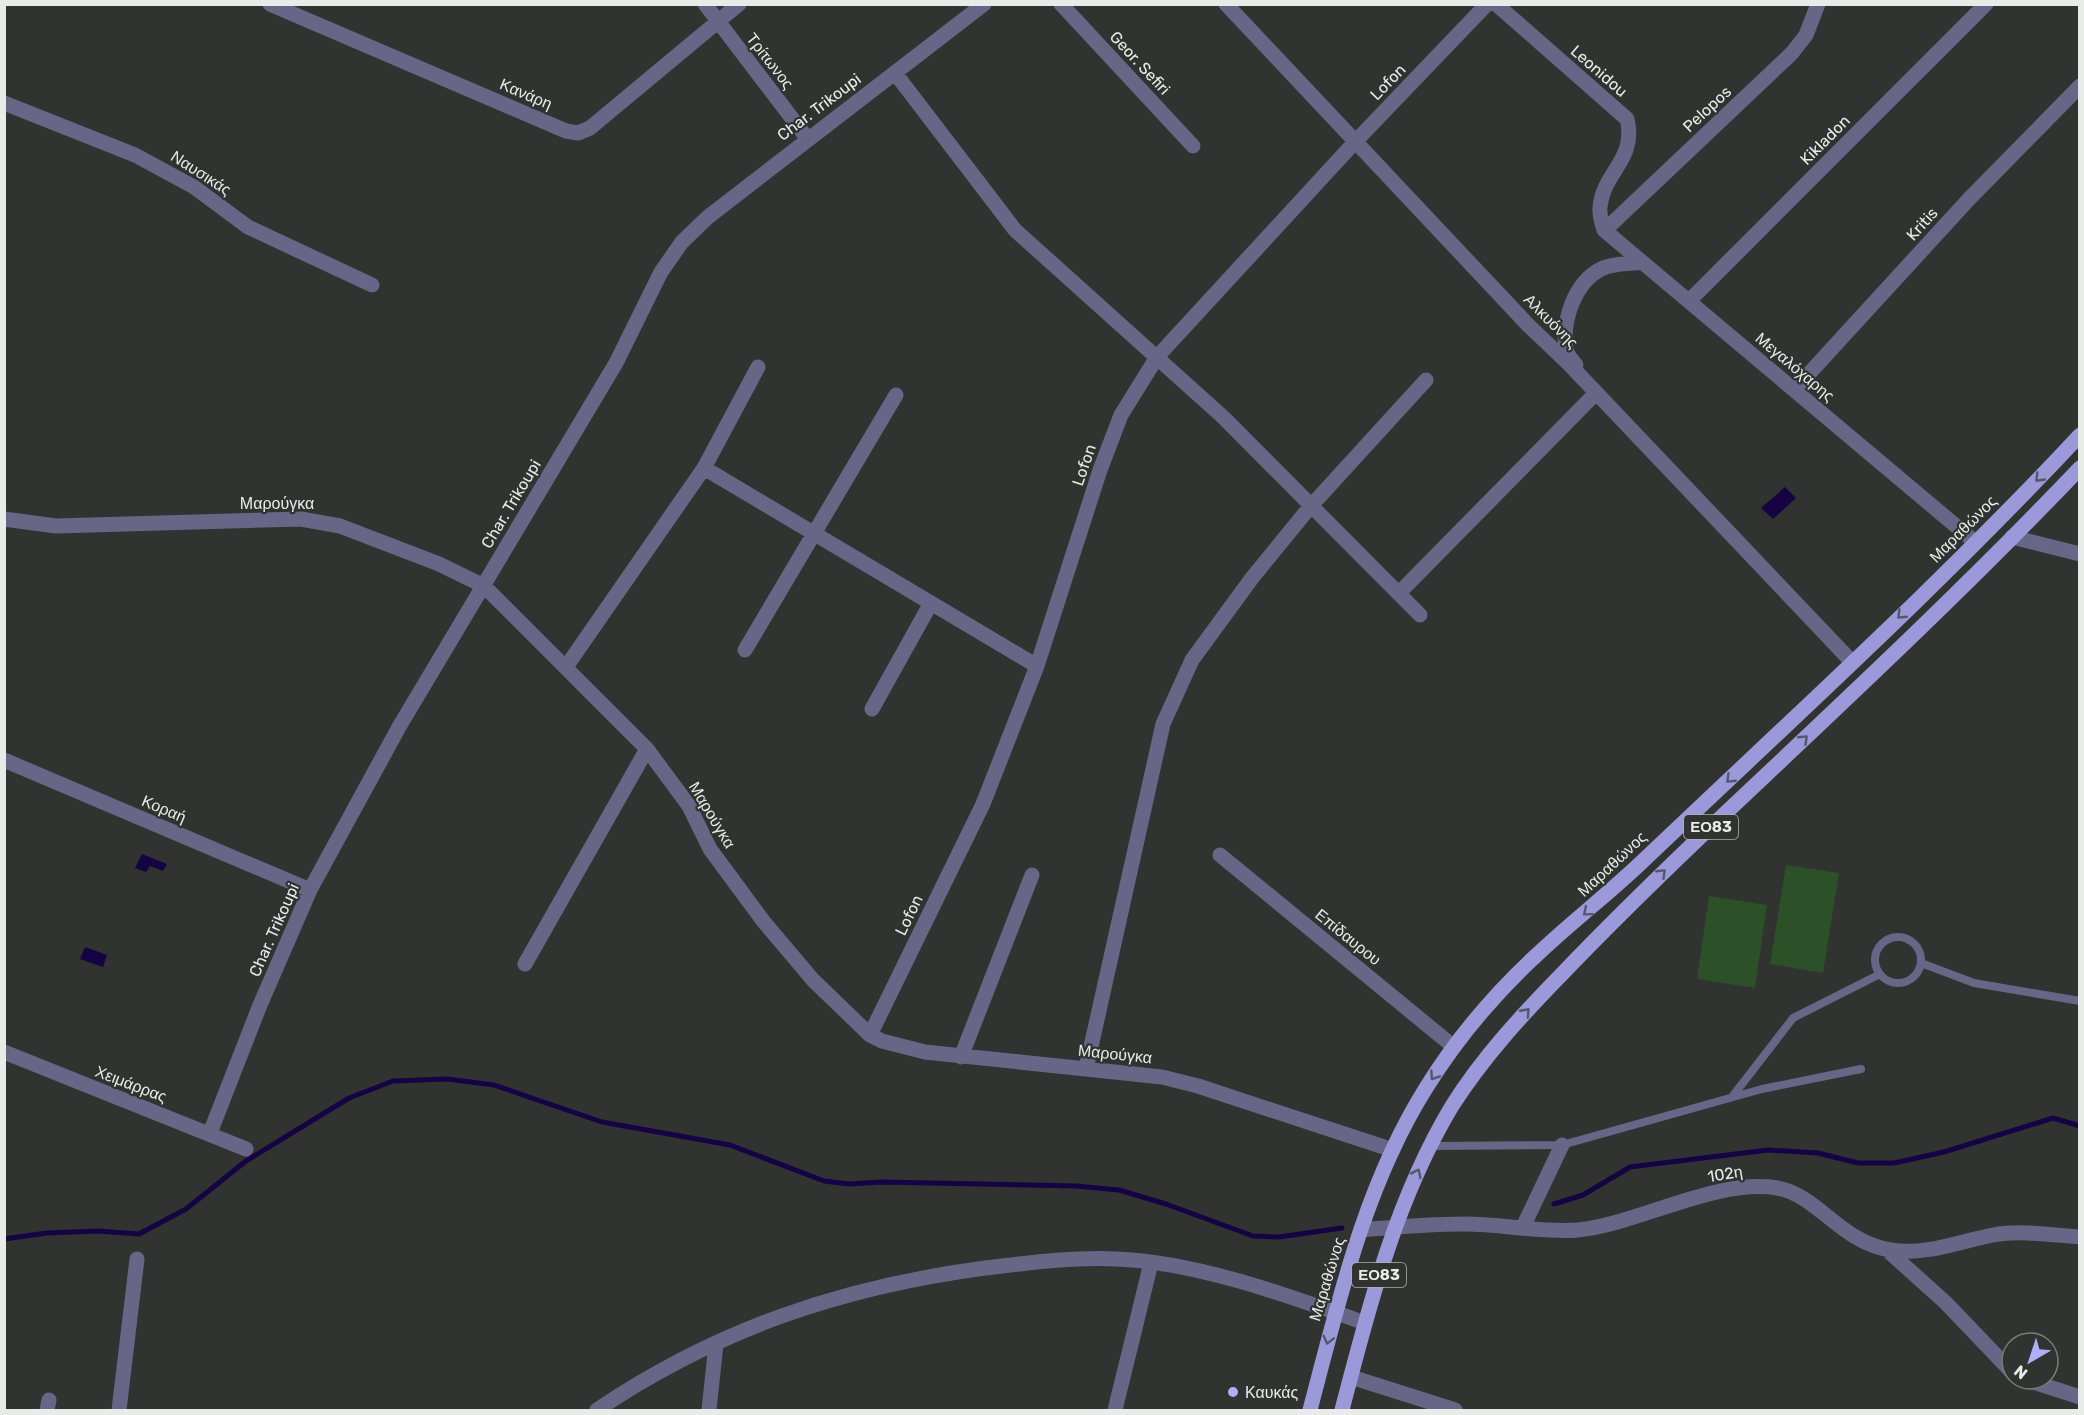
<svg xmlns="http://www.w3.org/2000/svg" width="2084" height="1415" viewBox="0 0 2084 1415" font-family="Rubik,sans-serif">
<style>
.green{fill:#2c5129}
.water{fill:#160344}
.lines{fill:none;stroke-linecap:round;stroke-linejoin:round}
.stream{stroke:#160344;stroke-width:5}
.service{stroke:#676686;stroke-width:8}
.minor{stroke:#676686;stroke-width:15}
.tertiary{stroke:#676686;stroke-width:15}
.primary{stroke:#9b99da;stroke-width:15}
.oneway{stroke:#55576b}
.poi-dot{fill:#b0aefa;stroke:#30332f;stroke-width:2}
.labels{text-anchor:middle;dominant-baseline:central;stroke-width:4.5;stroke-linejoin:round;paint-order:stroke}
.shield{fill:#30332f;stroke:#b1b4b0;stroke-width:1.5}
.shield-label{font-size:15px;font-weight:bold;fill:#e8ebe8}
.street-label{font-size:16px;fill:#e8ebe8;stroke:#30332f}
.poi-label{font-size:16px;fill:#e8ebe8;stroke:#30332f;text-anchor:start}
</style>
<rect width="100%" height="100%" fill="#30332f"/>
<path class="green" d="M1786 865 1839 873 1823 973 1770 964Z
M1709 896 1767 905 1755 988 1697 979Z"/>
<path class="water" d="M1785 487 1796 498 1773 519 1761 508Z
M142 854 167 864 163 871 150 866 146 872 135 868Z
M85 947 107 955 103 967 80 959Z"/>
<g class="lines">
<path class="stream" d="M1554 1204 1583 1195 1630 1167 1768 1150 1818 1153 1858 1163H1894L1944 1152 2053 1118 2080 1126
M4 1239 47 1233 98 1231 139 1234 186 1209 246 1161 349 1098 393 1081 447 1079 494 1085 602 1122 730 1145 824 1181 849 1184 882 1182 1076 1186 1119 1190 1166 1204 1253 1236 1279 1237 1342 1228"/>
<path class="service" d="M1875 960a23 23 0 1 1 46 0a23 23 0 1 1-46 0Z
M1921 963 1974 983 2080 1001
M1732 1097 1793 1018 1880 974
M1431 1146 1562 1145 1762 1089 1861 1069"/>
<path class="minor" d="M270 4 566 131 578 133 590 128 739 4
M705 4 807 138
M1061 4 1193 146
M1226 4 1529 326 1569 364 1852 662
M1496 4 1627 119C1637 160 1603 172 1600 207 1599 215 1602 223 1604 230L1975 542
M895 73 1015 230 1223 417 1420 615
M4 103 135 155 194 187 248 227 372 285
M1605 230 1792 53 1806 35 1818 4
M1689 301 1986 4
M1576 365C1572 360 1567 355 1566 349 1562 321 1574 283 1601 269 1613 263 1630 264 1642 262
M1794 390 1969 199 2080 86
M704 468 1037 666
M4 519 56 526 301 519 340 526 439 564 484 586 647 749 689 806 710 849 764 922 813 980 870 1035 882 1041 925 1052 1162 1077 1198 1086 1393 1150
M2012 537 2080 554
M1399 593 1596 393 1591 387
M745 650 896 395
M566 667 704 468 758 367
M872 709 931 603
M4 760 310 890
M1220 855 1454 1047
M525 964 647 749
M870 1035 983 804 1037 666 1100 470 1121 415 1157 357 1354 143 1487 4
M4 1052 246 1149
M961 1057 1032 875
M1086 1069 1163 724 1192 660 1252 578 1310 507 1426 380
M210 1133 260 1005 310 890 399 727 616 363 661 272 682 242 708 217 984 4
M1523 1227 1562 1145
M1361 1230C1395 1227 1430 1224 1465 1224 1502 1224 1541 1233 1578 1230 1638 1224 1717 1178 1777 1188 1818 1195 1841 1243 1891 1250 1924 1256 1961 1241 1993 1235 2021 1230 2052 1235 2080 1237
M1886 1249 1946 1303 2012 1372
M1351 1377 1455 1410
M2024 1379 2080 1397
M47 1410 49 1400
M119 1410 137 1259
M709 1410 716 1344
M1115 1410 1151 1263"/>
<path class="tertiary" d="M597 1410C717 1329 842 1287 985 1268 1028 1263 1072 1257 1116 1259 1197 1262 1289 1296 1365 1323"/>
<path class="primary" d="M1310 1410C1339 1300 1365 1185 1426 1088 1457 1038 1497 991 1541 951 1575 919 1612 891 1646 858 1792 719 1942 583 2080 435
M1342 1410C1369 1306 1396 1199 1452 1106 1483 1057 1522 1015 1562 974 1606 928 1651 884 1697 840 1826 718 1957 597 2080 468"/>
</g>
<defs><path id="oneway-chevron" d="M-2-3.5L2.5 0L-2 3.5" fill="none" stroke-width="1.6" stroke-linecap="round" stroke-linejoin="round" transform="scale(1.5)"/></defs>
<g class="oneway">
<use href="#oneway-chevron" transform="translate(2039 478) rotate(134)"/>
<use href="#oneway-chevron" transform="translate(1901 615) rotate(136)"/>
<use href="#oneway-chevron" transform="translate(1804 739) rotate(-44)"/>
<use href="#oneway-chevron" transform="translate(1730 779) rotate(136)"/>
<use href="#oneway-chevron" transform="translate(1662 873) rotate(-44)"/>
<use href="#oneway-chevron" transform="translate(1587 912) rotate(140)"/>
<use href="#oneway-chevron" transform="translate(1526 1012) rotate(-48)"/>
<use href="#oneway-chevron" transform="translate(1434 1076) rotate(124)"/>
<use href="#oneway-chevron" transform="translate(1417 1173) rotate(-64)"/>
<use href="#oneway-chevron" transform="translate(1328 1340) rotate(104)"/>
</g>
<circle class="poi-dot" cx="1233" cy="1392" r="6"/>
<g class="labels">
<g class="shield">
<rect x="1684" y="815" width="54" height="24" rx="4.5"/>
<rect x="1352" y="1263" width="54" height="24" rx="4.5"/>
</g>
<g class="shield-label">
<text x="1711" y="827">ΕΟ83</text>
<text x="1379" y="1275">ΕΟ83</text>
</g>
<g class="street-label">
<text transform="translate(770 61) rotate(52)">Τρίτωνος</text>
<text transform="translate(1140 63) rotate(47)">Geor. Sefiri</text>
<text transform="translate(1599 71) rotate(41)">Leonidou</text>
<text transform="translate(1388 82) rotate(-46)">Lofon</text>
<text transform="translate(526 94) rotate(23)">Κανάρη</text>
<text transform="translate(819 107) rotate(-37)">Char. Trikoupi</text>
<text transform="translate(1707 109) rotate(-43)">Pelopos</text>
<text transform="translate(1825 140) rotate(-45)">Kikladon</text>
<text transform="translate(201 173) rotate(33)">Ναυσικάς</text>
<text transform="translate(1922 224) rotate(-48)">Kritis</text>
<text transform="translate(1551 321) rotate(45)">Αλκυόνης</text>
<text transform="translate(1795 367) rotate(40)">Μεγαλόχαρης</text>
<text transform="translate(1084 465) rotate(-71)">Lofon</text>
<text x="277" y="503">Μαρούγκα</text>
<text transform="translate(511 504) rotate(-59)">Char. Trikoupi</text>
<text transform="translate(1963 529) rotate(-45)">Μαραθώνος</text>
<text transform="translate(164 809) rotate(23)">Κοραή</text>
<text transform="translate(712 815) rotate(59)">Μαρούγκα</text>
<text transform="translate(1612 864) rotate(-43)">Μαραθώνος</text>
<text transform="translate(909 915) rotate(-64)">Lofon</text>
<text transform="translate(274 930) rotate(-66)">Char. Trikoupi</text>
<text transform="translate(1348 937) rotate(39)">Επίδαυρου</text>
<text transform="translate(1115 1054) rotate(6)">Μαρούγκα</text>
<text transform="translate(131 1084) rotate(21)">Χειμάρρας</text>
<text transform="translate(1725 1174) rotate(-9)">102η</text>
<text transform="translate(1327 1279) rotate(-73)">Μαραθώνος</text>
</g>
<g class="poi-label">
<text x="1245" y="1392">Καυκάς</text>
</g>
</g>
<rect width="2084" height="1415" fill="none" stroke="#e8ebe8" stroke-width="12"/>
<g transform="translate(2030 1361) rotate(219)"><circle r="28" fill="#30332f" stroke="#7a7d79" stroke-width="1.5"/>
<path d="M0-4.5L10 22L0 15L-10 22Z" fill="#b0aefa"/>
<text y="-9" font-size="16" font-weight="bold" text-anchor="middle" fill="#e8ebe8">N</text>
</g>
</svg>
